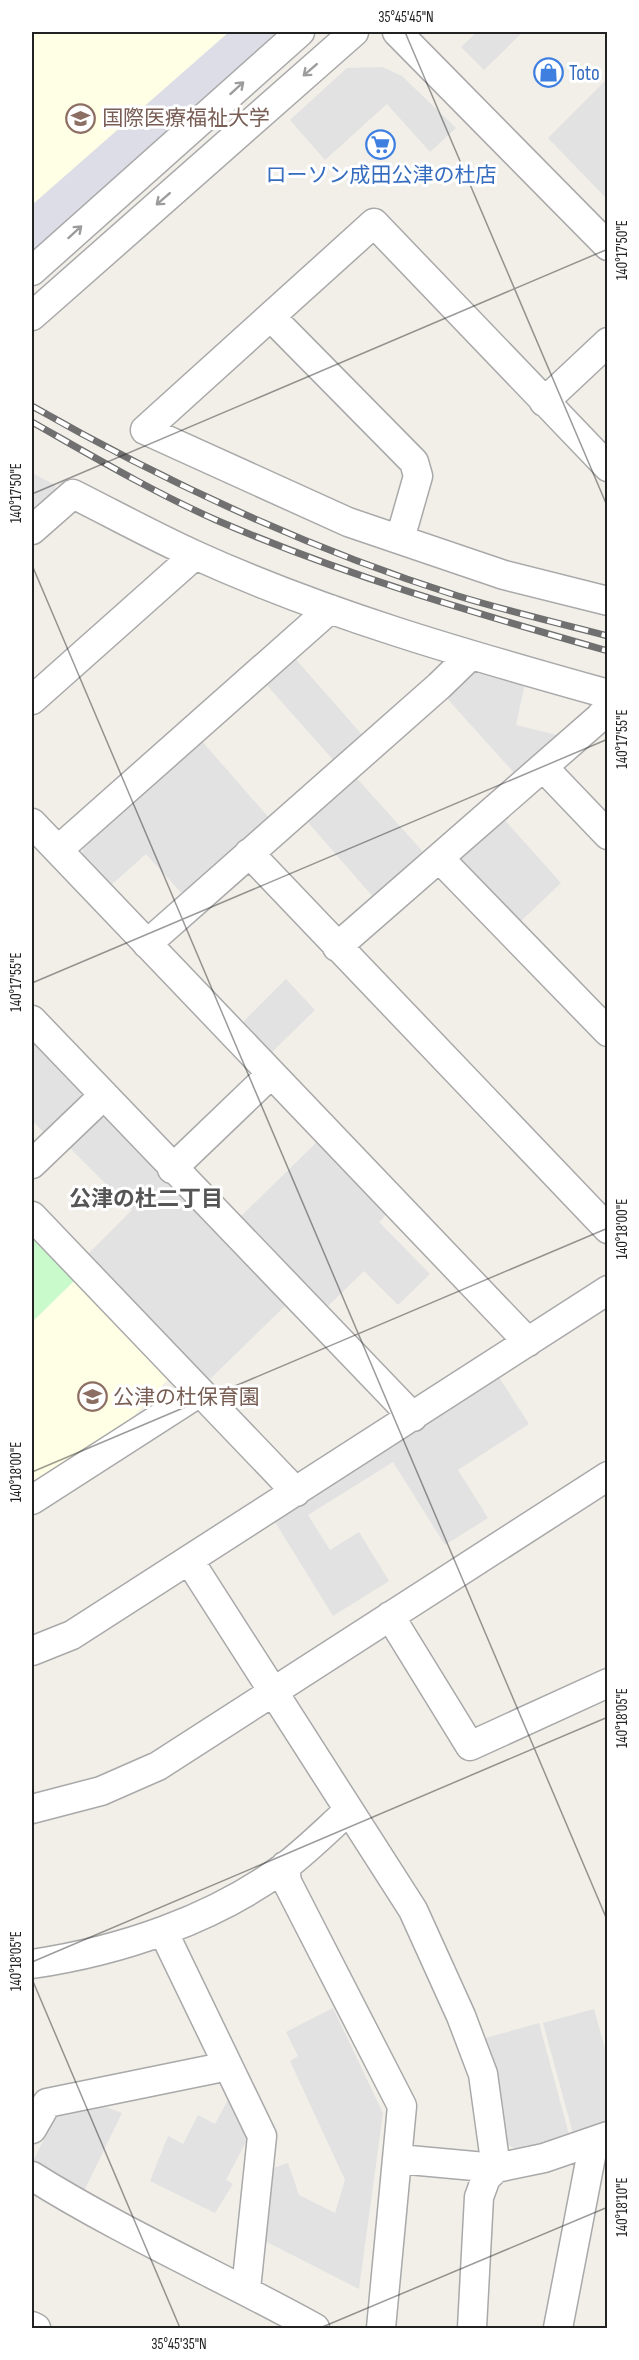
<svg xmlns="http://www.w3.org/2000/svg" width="639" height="2360" viewBox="0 0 639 2360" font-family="'Sofia Sans Condensed','Noto Sans JP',sans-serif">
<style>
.education{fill:#ffffe5}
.park{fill:#c8facc}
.parking{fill:#e2e2e2}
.plaza{fill:#dddde8}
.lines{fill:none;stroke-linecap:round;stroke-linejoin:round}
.minor-casing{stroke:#a9a9a9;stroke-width:31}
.minor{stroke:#fff;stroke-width:28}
.rail-casing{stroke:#707070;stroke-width:7}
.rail{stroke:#fff;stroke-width:4.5;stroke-dasharray:14;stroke-linecap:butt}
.oneway{stroke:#9c9c9c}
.ticks{fill:none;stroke:#222;stroke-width:1.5;stroke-opacity:0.45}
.labels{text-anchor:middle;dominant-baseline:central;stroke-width:6;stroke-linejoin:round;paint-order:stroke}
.shop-label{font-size:21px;fill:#366cbe;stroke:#fff;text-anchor:start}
.education-label{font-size:21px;fill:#785e54;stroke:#fff;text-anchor:start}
.neighbourhood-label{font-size:22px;font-weight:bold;fill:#555;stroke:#fff}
.neatline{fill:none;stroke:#222;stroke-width:2}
.ticks-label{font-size:15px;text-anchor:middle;fill:#222}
</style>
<rect width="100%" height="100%" fill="#f2efe9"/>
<path class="education" d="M32 32H229L32 205Z
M76 1279 170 1377 134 1416 32 1486V1322Z"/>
<path class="park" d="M32 1233 76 1279 32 1322Z"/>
<path class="parking" d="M477 32H523L484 70 461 47Z
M382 67 402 76 456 128 430 152 387 104 325 160 290 120 347 68Z
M607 79V199L548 138Z
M32 473 55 485 56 489 32 511Z
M292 655 364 737 335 762 263 681Z
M471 668 525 683 516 725 561 736 516 775 443 694Z
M200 739 271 820 185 897 146 854 110 886 83 857 82 845Z
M353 774 425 854 375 899 304 818Z
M502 817 561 883 519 923 461 863 462 851Z
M286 979 315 1010 269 1055 240 1025Z
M32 1035 84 1092 82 1097 44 1133 32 1120Z
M95 1116 106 1117 289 1302 207 1382 84 1258 132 1210 66 1144Z
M320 1139 390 1211 379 1222 430 1274 398 1305 364 1271 324 1310 237 1220Z
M497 1374 529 1424 458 1470 488 1518 445 1545 393 1462 308 1515 330 1550 359 1532 389 1581 333 1616 272 1517Z
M333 2008 383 2113 359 2289 261 2239 271 2169 288 2163 299 2195 335 2213 345 2180 290 2061 298 2056 286 2032Z
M594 2009 607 2056V2125L574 2137 543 2023Z
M539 2023 570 2138 522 2153 507 2144 482 2039Z
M230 2096 249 2136 226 2180 233 2184 215 2213 150 2181 168 2136 183 2144 198 2115 215 2124Z
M96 2103 122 2113 84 2191 32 2163 58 2111Z"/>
<path class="plaza" d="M229 32H285L32 254V205Z"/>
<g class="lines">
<defs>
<path id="minor" d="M397 32 608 246
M32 271 300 32
M32 316 354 32
M271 317 414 462 418 476 400 539
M544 402 608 342
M608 467 374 223 145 430 348 522 504 575 608 601
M32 530 73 494C113 514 153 536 195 555 327 615 468 655 608 694
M32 700 195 555
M543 767 608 835
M32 823 528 1342
M58 850 330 609
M249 853 608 1229
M439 858 608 1032
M147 944 439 686 470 656
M337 947 599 718 608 707
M32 1020 413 1417
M32 1164 104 1095
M172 1169 271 1074
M32 1216 296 1492
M32 1500 200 1392
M189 1560 413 1910 461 2016 483 2074 496 2168 486 2178 479 2197 472 2328
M390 1616 470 1746 608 1683
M32 1651 72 1635 608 1290
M32 1809 101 1791 158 1766 608 1476
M285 1866 287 1882 402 2106 381 2328
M163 1931 262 2136 246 2289
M32 1964C120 1951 213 1920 286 1866 308 1849 328 1829 348 1811
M32 2129 47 2103 228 2066
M398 2159 496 2168 544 2158 608 2136
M32 2176C123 2233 221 2276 315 2328
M32 2326 36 2328
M558 2328 594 2141"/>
</defs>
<use href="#minor" class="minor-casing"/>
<use href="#minor" class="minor"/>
<defs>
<path id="rail" d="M32 406C167 483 310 549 458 596 507 611 558 623 608 636
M32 422C92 456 153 492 216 520 343 575 475 613 608 651"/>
</defs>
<use href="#rail" class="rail-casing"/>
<use href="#rail" class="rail"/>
</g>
<defs><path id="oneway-shaft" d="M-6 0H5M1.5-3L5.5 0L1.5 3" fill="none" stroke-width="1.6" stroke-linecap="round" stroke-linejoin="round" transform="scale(1.5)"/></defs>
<g class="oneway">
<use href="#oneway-shaft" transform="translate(310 70) rotate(139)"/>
<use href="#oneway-shaft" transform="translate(237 88) rotate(-42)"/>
<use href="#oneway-shaft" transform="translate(163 199) rotate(139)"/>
<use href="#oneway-shaft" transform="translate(75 232) rotate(-42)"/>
</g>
<path class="ticks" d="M405 32 608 508M32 494 608 249M32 565 608 1922M32 983 608 739M32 1472 608 1228M32 1962 608 1717M32 1979 180 2328M320 2328 608 2207"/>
<defs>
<symbol id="shop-ring" viewBox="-11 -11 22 22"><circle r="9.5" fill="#fff" stroke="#3f7fe0" stroke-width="1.5"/><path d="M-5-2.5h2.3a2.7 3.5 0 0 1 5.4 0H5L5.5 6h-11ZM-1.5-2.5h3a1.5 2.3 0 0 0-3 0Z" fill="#3f7fe0"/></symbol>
<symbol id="university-ring" viewBox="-11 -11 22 22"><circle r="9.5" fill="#fff" stroke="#8d6e63" stroke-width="1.5"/><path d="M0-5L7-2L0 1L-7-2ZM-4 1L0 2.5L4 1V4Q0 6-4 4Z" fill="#8d6e63"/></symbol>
<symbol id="supermarket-ring" viewBox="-11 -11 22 22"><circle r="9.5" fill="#fff" stroke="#3f7fe0" stroke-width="1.5"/><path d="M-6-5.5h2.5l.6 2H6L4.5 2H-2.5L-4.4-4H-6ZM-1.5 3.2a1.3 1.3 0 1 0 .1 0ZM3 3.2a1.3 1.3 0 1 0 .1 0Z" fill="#3f7fe0"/></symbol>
<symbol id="school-ring" viewBox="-11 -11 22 22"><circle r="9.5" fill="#fff" stroke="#8d6e63" stroke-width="1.5"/><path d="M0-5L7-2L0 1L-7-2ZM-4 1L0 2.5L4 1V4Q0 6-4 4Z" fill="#8d6e63"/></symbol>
</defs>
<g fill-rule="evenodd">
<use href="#shop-ring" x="532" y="56" width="33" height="33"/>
<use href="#university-ring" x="64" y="102" width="33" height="33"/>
<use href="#supermarket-ring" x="364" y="128" width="33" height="33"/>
<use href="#school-ring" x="76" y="1380" width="33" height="33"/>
</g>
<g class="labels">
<g class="shop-label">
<text x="569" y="73">Toto</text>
<text x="381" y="175" text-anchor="middle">ローソン成田公津の杜店</text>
</g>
<g class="education-label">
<text x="102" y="118">国際医療福祉大学</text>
<text x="113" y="1397">公津の杜保育園</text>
</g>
<g class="neighbourhood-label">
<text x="146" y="1199">公津の杜二丁目</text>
</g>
</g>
<rect width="639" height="2360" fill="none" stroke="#ffffff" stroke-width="66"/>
<rect x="33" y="33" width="573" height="2294" class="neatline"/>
<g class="ticks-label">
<text x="406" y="22">35°45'45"N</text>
<text transform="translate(622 250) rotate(-90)" y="5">140°17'50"E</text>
<text transform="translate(16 493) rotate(-90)" y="5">140°17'50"E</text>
<text transform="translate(622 739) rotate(-90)" y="5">140°17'55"E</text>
<text transform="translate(16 982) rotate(-90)" y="5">140°17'55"E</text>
<text transform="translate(622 1229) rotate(-90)" y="5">140°18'00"E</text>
<text transform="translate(16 1472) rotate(-90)" y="5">140°18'00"E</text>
<text transform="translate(622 1718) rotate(-90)" y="5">140°18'05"E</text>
<text transform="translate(16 1961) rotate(-90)" y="5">140°18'05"E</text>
<text transform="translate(622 2207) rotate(-90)" y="5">140°18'10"E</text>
<text x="179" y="2349">35°45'35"N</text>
</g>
</svg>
